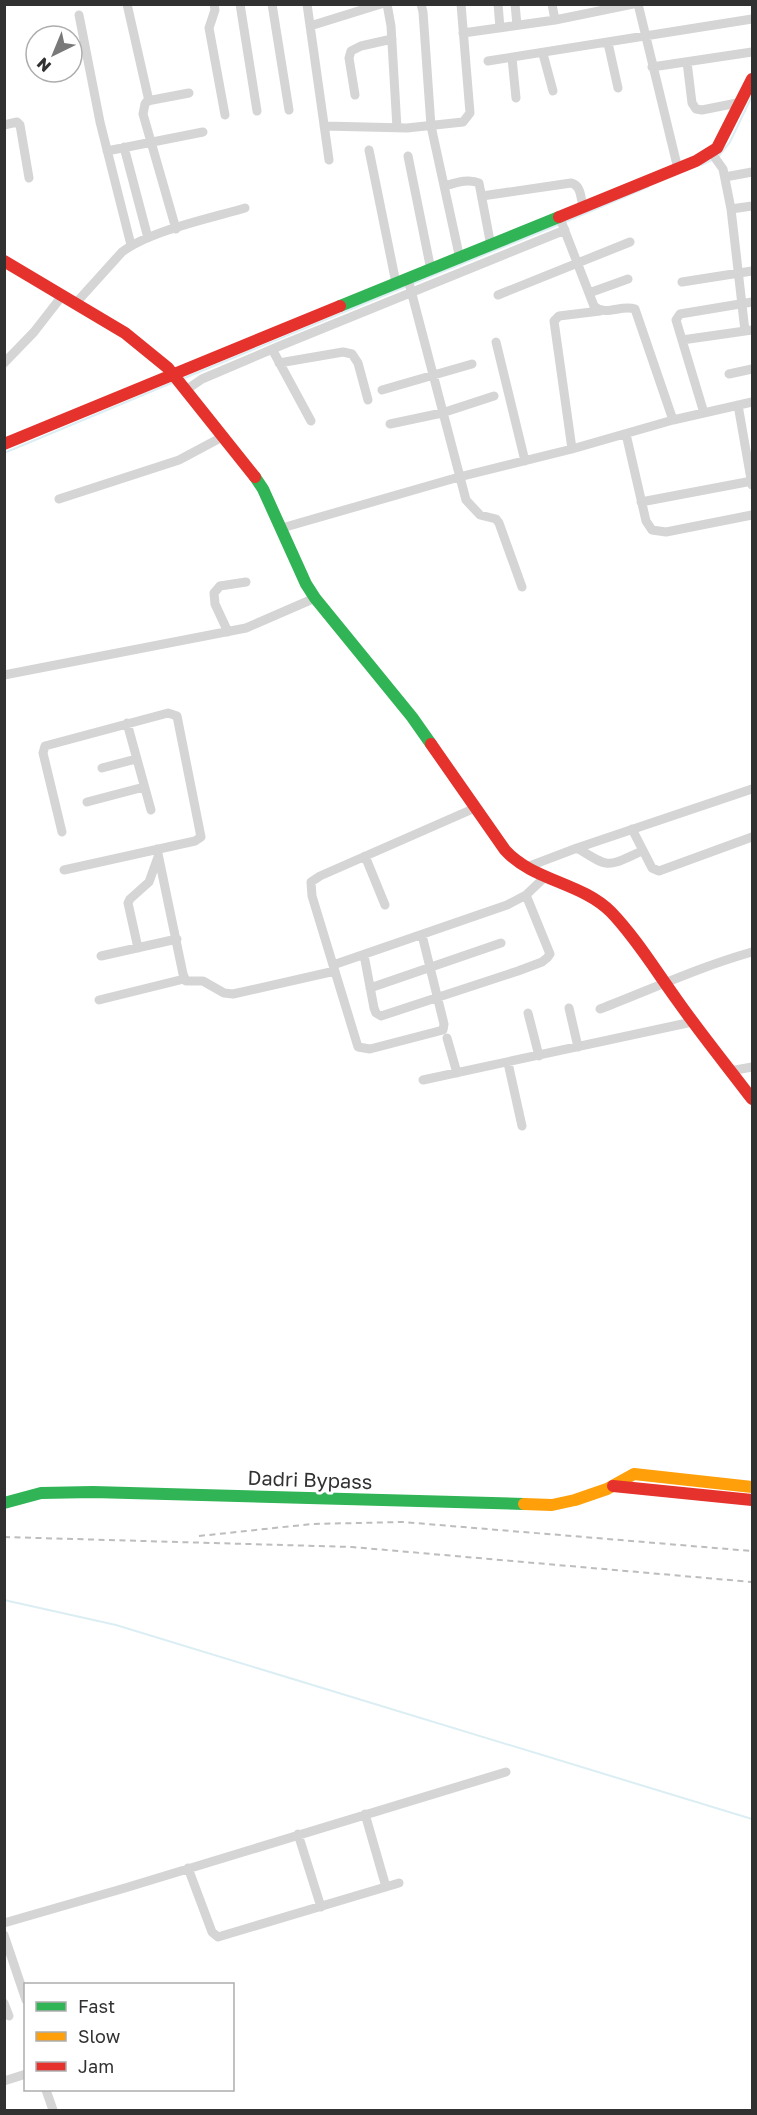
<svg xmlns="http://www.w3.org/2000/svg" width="757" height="2115" viewBox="0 0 757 2115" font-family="'Golos Text',sans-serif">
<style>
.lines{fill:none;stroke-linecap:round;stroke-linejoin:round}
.stream{stroke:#dbeef3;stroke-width:2}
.street{stroke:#d5d5d5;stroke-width:9}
.fast{stroke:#30b455;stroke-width:12}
.slow{stroke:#ff9f0a;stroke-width:12}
.jam{stroke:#e5322d;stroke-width:12}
.rail{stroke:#bdbdbd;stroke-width:2;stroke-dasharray:6 4.5;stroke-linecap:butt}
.labels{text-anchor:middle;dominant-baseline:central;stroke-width:6;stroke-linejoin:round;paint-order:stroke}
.street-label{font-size:20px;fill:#313131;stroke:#fff}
</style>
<rect width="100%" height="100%" fill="#fff"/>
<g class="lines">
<path class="stream" d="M717 158 730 142 752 96
M701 165 712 160
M565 222 648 187
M412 284 560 224
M182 379 407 286
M4 453 174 382
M4 1600 116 1625 752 1819"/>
<path class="street" d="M127 4 149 101
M214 4 215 10 209 28 225 115
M240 4 257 111
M272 4 289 110
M307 4 329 160
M387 4 391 26 397 128
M421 4 423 12 431 126 460 259
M498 4 500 28
M515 4 517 25
M552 4 555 20
M638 4 678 169
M79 15 100 122 131 245
M310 26 381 4
M463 33 555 20 633 4
M608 43 618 88
M543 54 553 91
M512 58 516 98
M488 61 752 19
M687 62 692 103 696 109 702 110 742 102
M652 67 752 52
M355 95 349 58 351 51 361 46 392 39
M4 125 17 122 20 125 29 178
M324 126 407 128 463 122 470 113 461 4
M124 147 148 238
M369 150 396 283
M107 151 203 132
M713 155 723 169 731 209 745 331
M408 156 431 270
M725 177 752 172
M445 186C455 183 469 178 479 183L491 246
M482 196 571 183C581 185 581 198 583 208
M731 209 752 206
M561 221 594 306C606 317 621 304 635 309L673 420
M176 229 143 114 145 104 147 101 189 93
M682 282 752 271
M409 283 466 500 480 515 496 519 499 523 522 587
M589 293 628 279
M498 295 630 242
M75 304 122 252C149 231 211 218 245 208
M682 340 676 320 680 314 752 302
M496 342 525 461
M272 349 311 421
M4 363 34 332 62 296
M279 363 343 352 352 354 358 363 368 400
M729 374 752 369
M186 390 202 379 282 345 565 230
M382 390 472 364
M738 405 752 485
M704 413 682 340 752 330
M390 424 442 413 494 396
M626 434 646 521 652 530 666 532 752 515
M572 449 554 321 559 316 600 311
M59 499 179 460 224 436
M641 502 752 481
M282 528 459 477 572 449 673 420 752 402
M228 632 215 604 214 593 220 586 246 582
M4 675 246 628 315 598
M127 723 151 810
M102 768 136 759
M87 802 144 787
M632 829 652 868 659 871 752 837
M62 832 43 753 45 746 168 713 177 716 201 837 195 841 64 870
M577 848C611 869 606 867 642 851
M157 849 183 974 186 981H203L224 993 233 994 335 971
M365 856 385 905
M527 867 577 848 752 789
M422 935 444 1024 443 1030 370 1049 358 1047 312 896 311 882 320 876 475 808
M138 948 128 903 130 899 149 882 158 857
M364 955 374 1008 376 1013 381 1016 518 971 542 962 547 958 550 954 526 895
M101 956 177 939
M333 965 507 905 526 895 546 876
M370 988 501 943
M99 1000 184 979
M569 1008 578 1047
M600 1009C652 989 699 967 752 952
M528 1013 539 1056
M447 1038 457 1073
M508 1063 522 1126
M730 1071 752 1067
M423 1080 692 1022
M365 1814 386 1887
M298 1834 321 1907
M188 1868 212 1932 218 1937 399 1883
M4 1923 125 1888 506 1772
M4 1935 26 2000
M4 2003 9 2016
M4 2081 26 2074
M46 2090 53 2110"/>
<path class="fast" d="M340 306 559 217
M255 477 263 489 306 584 315 598 412 717 431 744
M4 1503 41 1493 93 1492 524 1504"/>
<path class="slow" d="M524 1504 552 1505 575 1500 607 1489 634 1474 752 1487"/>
<path class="jam" d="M559 217 696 161 717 148 752 79
M4 261 125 333 168 368 255 477
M4 444 340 306
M431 744 505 850C533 881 581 882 611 912 636 938 656 971 677 1000 701 1034 727 1066 752 1099
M613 1486 752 1500"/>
<path class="rail" d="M199 1536 312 1524 403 1522 752 1551
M4 1537 352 1547 752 1582"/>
</g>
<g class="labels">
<g class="street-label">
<text transform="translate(310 1479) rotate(2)">Dadri Bypass</text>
</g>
</g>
<rect width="757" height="2115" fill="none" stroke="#313131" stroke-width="12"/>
<rect x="24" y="1983" width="210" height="108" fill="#ffffff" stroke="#adadad" stroke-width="1.5"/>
<rect x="36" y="2002" width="30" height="9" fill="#30b455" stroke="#adadad" stroke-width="1.5"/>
<text x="78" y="2013" font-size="18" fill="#313131">Fast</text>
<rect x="36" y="2032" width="30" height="9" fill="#ff9f0a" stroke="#adadad" stroke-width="1.5"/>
<text x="78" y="2043" font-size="18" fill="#313131">Slow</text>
<rect x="36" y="2062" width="30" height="9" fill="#e5322d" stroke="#adadad" stroke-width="1.5"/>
<text x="78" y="2073" font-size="18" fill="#313131">Jam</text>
<g transform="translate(54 54) rotate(223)"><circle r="28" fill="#ffffff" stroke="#adadad" stroke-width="1.5"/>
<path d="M0-4.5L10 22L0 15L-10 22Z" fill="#797979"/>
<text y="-9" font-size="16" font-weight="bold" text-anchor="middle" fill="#313131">N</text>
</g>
</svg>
